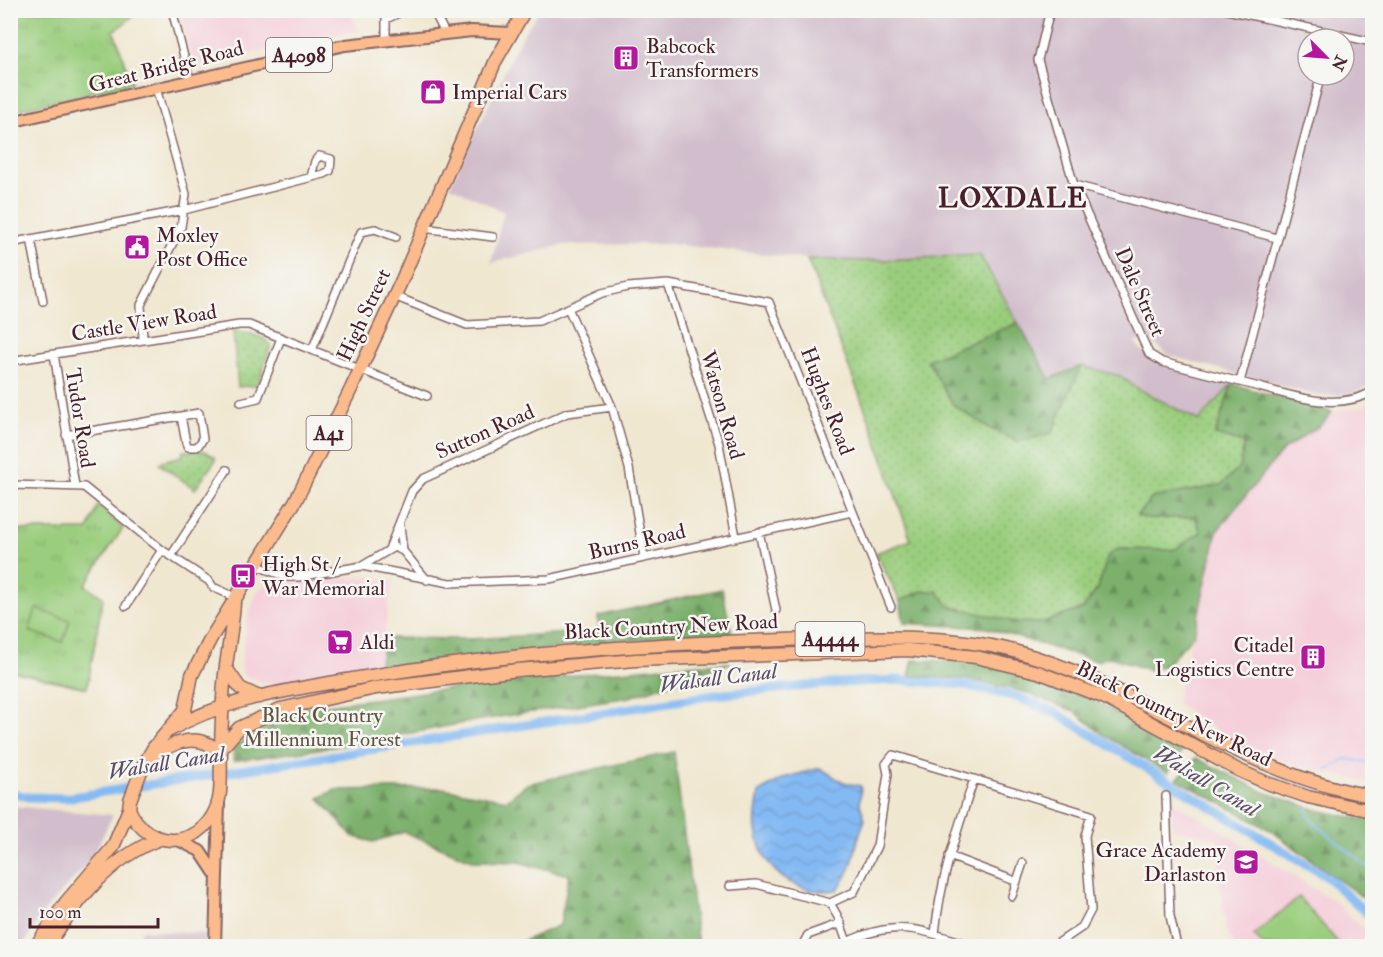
<svg xmlns="http://www.w3.org/2000/svg" width="1383" height="957" viewBox="0 0 1383 957" font-family="'IM FELL Double Pica',serif">
<style>
.built{fill:#f5cfda}
.industrial{fill:#d1bdcb;fill-rule:evenodd}
.grass{fill:url(#grass-dots);stroke:#727654;stroke-width:1.5}
.forest{fill:url(#forest-firs);stroke:#62684c;stroke-width:1.5}
.park{fill:url(#park-tufts);stroke:#727654;stroke-width:1.5}
.pitch{fill:#9acd7d;stroke:#727654;stroke-width:1.5}
.water{fill:url(#water-waves);stroke:#676c8f;stroke-width:1.5}
.lines{fill:none;stroke-linecap:round;stroke-linejoin:round}
.stream{stroke:#84baf3;stroke-width:2}
.canal{stroke:#84baf3;stroke-width:9}
.street-casing{stroke:#846565;stroke-width:10}
.primary-casing{stroke:#846565;stroke-width:14}
.highway-casing{stroke:#846565;stroke-width:15}
.street{stroke:#fff;stroke-width:7}
.primary{stroke:#fbbb8d;stroke-width:10}
.highway{stroke:#fbbb8d;stroke-width:12}
.labels{text-anchor:middle;dominant-baseline:central;stroke-width:5;stroke-linejoin:round;paint-order:stroke}
.shield{fill:#f6f6f2;stroke:#7e6067;stroke-width:1.5}
.shield-label{font-size:20px;font-weight:bold;fill:#4a1f2b}
.poi-label{font-size:21px;fill:#4a1f2b;stroke:#f6f6f2;text-anchor:start}
.street-label{font-size:21px;fill:#4a1f2b;stroke:#f6f6f2}
.park-label{font-size:21px;fill:#625344;stroke:#f6f6f2}
.water-label{font-size:22px;font-style:italic;fill:#5b4e67;stroke:#f6f6f2}
.district-label{font-size:27px;font-weight:bold;letter-spacing:1.5px;fill:#4a1f2b;stroke:#f6f6f2}
</style>
<defs>
<pattern id="grass-dots" width="8" height="8" patternUnits="userSpaceOnUse" patternTransform="scale(1.5)"><rect width="8" height="8" fill="#9acd7d"/><path d="M2 2h.1M6 6h.1" fill="none" stroke="#86b06c" stroke-width="1.8" stroke-linecap="round"/></pattern>
<pattern id="forest-firs" width="22" height="20" patternUnits="userSpaceOnUse" patternTransform="scale(1.5)"><rect width="22" height="20" fill="#7bb06c"/><path d="M5 1l3.5 6h-7zM16 11l3.5 6h-7z" fill="#678f59"/></pattern>
<pattern id="park-tufts" width="24" height="20" patternUnits="userSpaceOnUse" patternTransform="scale(1.5)"><rect width="24" height="20" fill="#9acd7d"/><path d="M3 7l-1-3M5 7V3M7 7l1-3M15 17l-1-3M17 17v-4M19 17l1-3" fill="none" stroke="#86b06c"/></pattern>
<pattern id="water-waves" width="16" height="10" patternUnits="userSpaceOnUse" patternTransform="scale(1.5)"><rect width="16" height="10" fill="#84baf3"/><path d="M0 5q4-4 8 0t8 0" fill="none" stroke="#749fd0"/></pattern>
</defs>
<rect width="100%" height="100%" fill="#f6f6f2"/>
<filter id="ink" filterUnits="userSpaceOnUse"><feTurbulence type="fractalNoise" baseFrequency=".0167" numOctaves="2"/><feDisplacementMap in="SourceGraphic" scale="12" xChannelSelector="R" yChannelSelector="G"/><feConvolveMatrix kernelMatrix="1 2 1 2 8 2 1 2 1" color-interpolation-filters="sRGB"/></filter>
<filter id="wash" filterUnits="userSpaceOnUse"><feTurbulence type="fractalNoise" baseFrequency=".008" numOctaves="4" result="noise"/><feDisplacementMap in="SourceGraphic" scale="24" xChannelSelector="R" yChannelSelector="G"/><feGaussianBlur stdDeviation="1.35" result="paint"/><feColorMatrix in="noise" values="0 0 0 0 0 0 0 0 0 0 0 0 0 0 0 0 0 1.4 0 .05"/><feComposite in="paint" operator="in"/></filter>
<g filter="url(#wash)">
<rect width="100%" height="100%" fill="#f0e7d0"/>
<path class="built" d="M179 11H350L359 31 194 65Z
M1372 399V783L1297 766 1230 739 1176 703 1217 531 1283 450 1320 425 1332 412 1362 407Z
M373 577 393 581 379 668 270 685 243 675 241 665 248 614 258 590 271 581Z
M1171 800 1333 900 1372 936V946H1236L1226 930 1219 875 1218 838 1173 829Z"/>
<path class="industrial" d="M443 11H488L457 20 446 15Z
M539 11H1372V384L1351 394 1318 396 1168 355 1149 339 1134 342 1154 363 1232 384 1199 421 1137 388 1120 376 1081 366 1050 379 980 255 862 261 807 259 670 244 563 245 491 263 504 212 450 186 520 39ZM1308 39H1344V75H1308Z
M11 806 113 815 90 861 47 908 22 946H11Z
M142 930 206 934 205 946H133Z"/>
<path class="grass" d="M980 255 1018 323 927 360 1052 433 1081 366 1120 376 1137 388 1199 421 1232 384 1215 434 1244 443 1240 467 1221 485 1152 498 1137 515 1153 519 1195 517 1201 532 1174 550 1118 549 1108 556 1098 588 1083 609 1040 623 1015 622 948 606 922 591 900 601 876 553 911 540 870 422 807 259 862 261Z
M233 331 261 337 271 345 258 385 238 387Z
M203 450 215 457V461L195 489 159 464 163 461 182 456 183 451Z"/>
<path class="forest" d="M1018 323 1050 379 1081 366 1052 433 1018 442 989 428 953 405 927 360Z
M1232 384 1332 412 1321 425 1283 450 1217 531 1194 635 1166 665 1149 670 1110 657 1096 661 987 628 904 623 900 601 922 591H937L949 606 1015 622 1040 623 1083 609 1098 588 1108 556 1118 549 1174 550 1201 532 1195 517 1153 519 1137 516 1152 498 1221 485 1240 467 1244 443 1215 435Z
M722 589 732 634 602 643 379 668 384 638 471 639 599 631 598 616Z
M913 660C935 661 959 660 982 664 1055 676 1119 712 1183 749L1168 773 1102 734 1074 711 1021 691 964 679 909 676Z
M730 663 630 697 480 720 353 744 233 761V750L248 735 304 708 499 682 686 665Z
M674 752 698 946H512L560 925 569 875 518 862 474 861 404 832 373 842 352 836 319 798 335 790 442 788 507 800 527 784Z
M1196 758 1264 792 1317 810 1372 821V904L1270 830 1177 779Z"/>
<path class="park" d="M10 11H140L114 31 132 83 11 111Z
M98 505 123 528 85 585 103 597 87 688 11 671V530H88Z"/>
<path class="pitch" d="M36 609 70 620 63 642 29 631Z
M1299 897 1341 946H1264L1254 935Z"/>
<path class="water" d="M820 768 842 782 861 786 860 804 865 820C852 847 858 865 837 890 795 896 762 871 756 830 754 818 758 804 759 792L784 778Z"/>
<g class="lines">
<path class="stream" d="M1327 771 1345 759 1372 763
M1307 808 1310 819 1372 871"/>
<path class="canal" d="M10 792 28 797 66 798 714 695 837 683 897 680 964 685 1017 697 1056 713 1327 877 1372 918"/>
</g>
</g>
<g filter="url(#ink)">
<g class="lines">
<defs>
<path id="street" d="M172 10 190 80
M433 10 445 33
M1050 10 1038 60 1074 185 1149 354 1162 362 1240 382 1321 75
M1227 10 1372 42
M386 40V19L405 10
M1074 185 1277 238
M423 228 493 237
M31 239 43 301
M10 243 184 210 324 174 330 171 331 159 319 156 315 161 311 177
M668 284 719 444 736 537
M394 296 467 325 539 321 602 293 628 287 668 284 769 302 891 607
M568 308 612 407 629 468 644 557
M143 339 141 305 181 227 186 194 156 88
M312 350 361 232 375 229 396 237
M54 354 75 486
M10 361 239 325H249L427 396
M1240 382C1282 392 1332 414 1372 392
M241 402 258 398 281 338
M66 435 181 416 199 413 203 439 197 447H188L186 443 181 416
M10 485 84 487 162 550 209 581 213 587 237 598
M400 526 403 551
M759 532 776 610
M389 549 412 491 423 479 567 413 612 407
M171 556 227 470
M258 566 286 577H298L362 566 394 547 403 551 427 580
M362 566 450 583 549 579 852 512
M126 606 162 550
M1166 796 1170 916 1177 946
M949 856 1015 881
M730 886 756 884 830 903 838 917 847 942
M1012 896 1023 863
M830 903 854 892 877 846 888 774 886 764 893 755 974 779
M935 934C940 880 957 831 974 779L1091 815 1085 836 1091 910 1082 927 1054 946
M802 946 808 935 841 923
M844 946C848 940 856 938 864 935 906 920 933 934 974 946"/>
<path id="primary" d="M10 122 345 45 472 31 510 33
M178 840 200 851 216 875
M215 946 219 803"/>
<path id="highway" d="M234 603C232 635 224 666 223 699 222 717 221 735 221 754 220 768 222 785 219 799 208 848 149 855 129 809L130 800 143 766 154 747 185 710 192 675 211 638 296 500 351 389 401 282 496 60 525 10
M226 668 240 688 259 697
M168 731C222 700 279 692 341 681 486 655 636 644 783 640 860 638 939 632 1014 651 1142 685 1239 774 1372 796
M221 749 239 728 280 709 376 688 518 670 636 660 907 650 976 657 1038 672 1103 697 1238 770 1267 783 1308 797 1372 811
M151 759C171 742 200 730 221 754
M36 946 66 902 113 847 129 809
M47 946C76 903 109 857 160 839"/>
</defs>
<use href="#street" class="street-casing"/>
<use href="#primary" class="primary-casing"/>
<use href="#highway" class="highway-casing"/>
<use href="#street" class="street"/>
<use href="#primary" class="primary"/>
<use href="#highway" class="highway"/>
</g>
</g>
<defs>
<symbol id="building-square" viewBox="-11 -11 22 22"><rect x="-9" y="-9" width="18" height="18" rx="4" fill="#b5179e" stroke="#f6f6f2"/><path d="M-4-6H4V6H1V3H-1V6H-4ZM-2.5-4.3h1.7v1.8h-1.7ZM.8-4.3h1.7v1.8H.8ZM-2.5-1h1.7V.8h-1.7ZM.8-1h1.7V.8H.8Z" fill="#fff"/></symbol>
<symbol id="shop-square" viewBox="-11 -11 22 22"><rect x="-9" y="-9" width="18" height="18" rx="4" fill="#b5179e" stroke="#f6f6f2"/><path d="M-5-2.5h2.3a2.7 3.5 0 0 1 5.4 0H5L5.5 6h-11ZM-1.5-2.5h3a1.5 2.3 0 0 0-3 0Z" fill="#fff"/></symbol>
<symbol id="civic-square" viewBox="-11 -11 22 22"><rect x="-9" y="-9" width="18" height="18" rx="4" fill="#b5179e" stroke="#f6f6f2"/><path d="M-.6-6.5H3V-4.5H.6V-3L4-1V1h2V6H-6V1h2V-1L-.6-3ZM-1.2 2.5V6h2.4V2.5Z" fill="#fff"/></symbol>
<symbol id="bus-square" viewBox="-11 -11 22 22"><rect x="-9" y="-9" width="18" height="18" rx="4" fill="#b5179e" stroke="#f6f6f2"/><path d="M-5-6H5V4H4V6H2V4H-2V6H-4V4H-5ZM-3.5-4V0h7V-4ZM-3.5 1.2v1.5H-2V1.2ZM2 1.2v1.5H3.5V1.2Z" fill="#fff"/></symbol>
<symbol id="supermarket-square" viewBox="-11 -11 22 22"><rect x="-9" y="-9" width="18" height="18" rx="4" fill="#b5179e" stroke="#f6f6f2"/><path d="M-6-5.5h2.5l.6 2H6L4.5 2H-2.5L-4.4-4H-6ZM-1.5 3.2a1.3 1.3 0 1 0 .1 0ZM3 3.2a1.3 1.3 0 1 0 .1 0Z" fill="#fff"/></symbol>
<symbol id="school-square" viewBox="-11 -11 22 22"><rect x="-9" y="-9" width="18" height="18" rx="4" fill="#b5179e" stroke="#f6f6f2"/><path d="M0-5L7-2L0 1L-7-2ZM-4 1L0 2.5L4 1V4Q0 6-4 4Z" fill="#fff"/></symbol>
</defs>
<g fill-rule="evenodd">
<use href="#building-square" x="611" y="43" width="30" height="30"/>
<use href="#shop-square" x="418" y="77" width="30" height="30"/>
<use href="#civic-square" x="122" y="232" width="30" height="30"/>
<use href="#bus-square" x="228" y="561" width="30" height="30"/>
<use href="#supermarket-square" x="325" y="627" width="30" height="30"/>
<use href="#building-square" x="1298" y="642" width="30" height="30"/>
<use href="#school-square" x="1231" y="847" width="30" height="30"/>
</g>
<g class="labels">
<g class="shield">
<rect x="266" y="38" width="66" height="34" rx="4.5"/>
<rect x="306.5" y="416" width="45" height="34" rx="4.5"/>
<rect x="795.5" y="622" width="69" height="34" rx="4.5"/>
</g>
<g class="shield-label">
<text x="299" y="55">A4098</text>
<text x="329" y="433">A41</text>
<text x="830" y="639">A4444</text>
</g>
<g class="poi-label">
<text x="646" y="46">Babcock<tspan x="646" dy="24">Transformers</tspan></text>
<text x="452" y="92">Imperial Cars</text>
<text x="156" y="235">Moxley<tspan x="156" dy="24">Post Office</tspan></text>
<text x="262" y="564">High St /<tspan x="262" dy="24">War Memorial</tspan></text>
<text x="360" y="642">Aldi</text>
<text x="1294" y="645" text-anchor="end">Citadel<tspan x="1294" dy="24">Logistics Centre</tspan></text>
<text x="1226" y="850" text-anchor="end">Grace Academy<tspan x="1226" dy="24">Darlaston</tspan></text>
</g>
<g class="street-label">
<text transform="translate(166 67) rotate(-14)">Great Bridge Road</text>
<text transform="translate(1140 292) rotate(66)">Dale Street</text>
<text transform="translate(364 315) rotate(-65)">High Street</text>
<text transform="translate(144 323) rotate(-9)">Castle View Road</text>
<text transform="translate(827 401) rotate(69)">Hughes Road</text>
<text transform="translate(722 405) rotate(74)">Watson Road</text>
<text transform="translate(80 418) rotate(81)">Tudor Road</text>
<text transform="translate(485 432) rotate(-24)">Sutton Road</text>
<text transform="translate(637 542) rotate(-13)">Burns Road</text>
<text transform="translate(671 627) rotate(-3)">Black Country New Road</text>
<text transform="translate(1174 714) rotate(26)">Black Country New Road</text>
</g>
<g class="park-label">
<text x="322" y="715">Black Country<tspan x="322" dy="24">Millennium Forest</tspan></text>
</g>
<g class="water-label">
<text transform="translate(718 678) rotate(-7)">Walsall Canal</text>
<text transform="translate(166 763) rotate(-9)">Walsall Canal</text>
<text transform="translate(1206 781) rotate(31)">Walsall Canal</text>
</g>
<g class="district-label">
<text x="1013" y="198">LOXDALE</text>
</g>
</g>
<rect width="1383" height="957" fill="none" stroke="#f6f6f2" stroke-width="36"/>
<g transform="translate(1326 57) rotate(115)"><circle r="28" fill="#f6f6f2" stroke="#b1a0a2" stroke-width="1.5"/>
<path d="M0-4.5L10 22L0 15L-10 22Z" fill="#b5179e"/>
<text y="-9" font-size="16" font-weight="bold" text-anchor="middle" fill="#4a1f2b">N</text>
</g>
<path d="M30 918v9h128v-9" fill="none" stroke="#4a1f2b" stroke-width="3"/>
<text x="39" y="918" font-size="18" fill="#4a1f2b" stroke="#f6f6f2" stroke-width="4.5" paint-order="stroke">100 m</text>
</svg>
